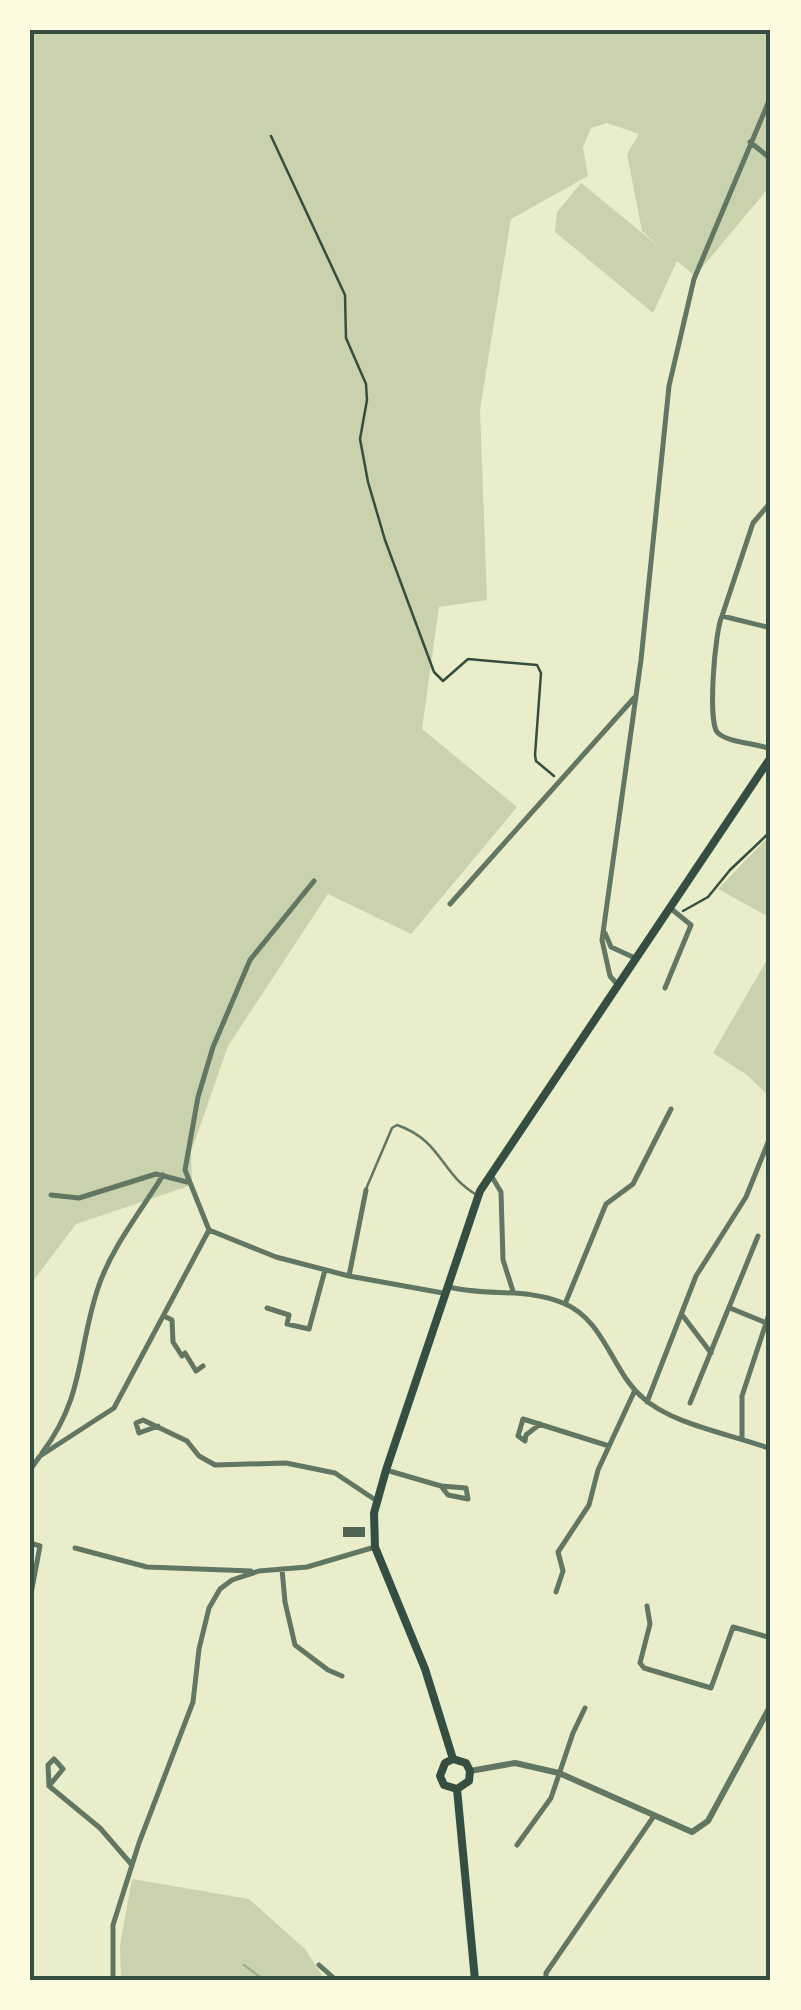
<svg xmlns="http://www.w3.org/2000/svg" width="801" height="2010" viewBox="0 0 801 2010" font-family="Helvetica,sans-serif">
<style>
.green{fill:#cad2ad}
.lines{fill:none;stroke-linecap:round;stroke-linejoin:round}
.stream{stroke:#a3b18a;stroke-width:2.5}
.building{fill:#4f6655}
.path{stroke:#344e41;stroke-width:2.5}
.service{stroke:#617663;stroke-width:2.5}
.minor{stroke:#617663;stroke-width:5}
.tertiary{stroke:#617663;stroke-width:6}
.secondary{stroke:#344e41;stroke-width:8}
.neatline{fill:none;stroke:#344e41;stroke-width:4}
</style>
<rect width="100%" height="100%" fill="#e9edc9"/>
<path class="green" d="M30 30H771V185L695 276 677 261 653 313 555 232 557 212 581 183 662 249 642 231 627 154 639 134 607 123 591 128 583 147 588 176 511 219 480 409 487 600 439 607 422 729 517 807 411 934 328 894 228 1046 191 1152 192 1185 76 1224 30 1285Z
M771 834V918L718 889Z
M771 953V1098L747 1075 713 1053Z
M132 1879 249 1899 305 1949 325 1980H121L120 1945Z"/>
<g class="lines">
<path class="stream" d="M244 1965 264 1980"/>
</g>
<path class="building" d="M343 1527H365V1537H343Z"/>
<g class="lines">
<path class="path" d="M271 136 345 295 346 338 366 384 367 400 360 439 368 482 385 540 434 672 443 681 468 659 537 665 541 673 535 755 536 761 554 776
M683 911 708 897 730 870 771 831"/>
<path class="service" d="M366 1189 392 1128 397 1125C443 1141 440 1174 477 1195"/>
<path class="minor" d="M750 142 771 159
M722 616 753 523 771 502
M771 628 722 616C715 630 707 724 718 733 729 743 756 743 771 749
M450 904 634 698
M605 933 611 947 635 958
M617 984 610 976 602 940 641 660 669 386 694 279 771 96
M665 988 691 925 669 907
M492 1177 501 1192 503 1260 513 1291
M51 1195 79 1198 156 1174 187 1182
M209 1230 185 1170 198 1097 213 1047 250 960 314 881
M349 1276 366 1190
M449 1287C488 1297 524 1287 563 1303 605 1320 611 1370 642 1397 672 1425 732 1434 771 1449
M565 1304 606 1204 633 1184 671 1109
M267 1308 289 1315 287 1324 309 1329 325 1270
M730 1308 764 1322
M164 1316 172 1320 173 1342 182 1356 185 1353 196 1371 203 1366
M683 1316 711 1353
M647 1402 696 1276 746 1197 771 1135
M690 1403 758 1236
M540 1424 526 1435 525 1441 518 1436 523 1419 609 1446
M158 1426 139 1433 136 1423 143 1420 187 1441 199 1456 215 1465 286 1463 335 1473 377 1501
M742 1438V1396L771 1308
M42 1453C85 1396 77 1351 98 1288 111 1248 142 1210 163 1175
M30 1470 40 1456 114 1408 209 1230 276 1257 349 1276 443 1293
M386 1470 441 1486 466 1488 468 1499 448 1495 441 1486
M30 1543 40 1546 30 1599
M75 1548 147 1567 251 1571
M282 1569 285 1602 295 1645 328 1670 342 1676
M556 1592 563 1571 558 1552 589 1505 598 1470 635 1390
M647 1606 650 1624 640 1663 644 1668 711 1688 733 1627 771 1638
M49 1786 63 1769 54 1759 48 1765 49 1786 100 1828 132 1865
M517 1845 551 1798 573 1733 585 1708
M319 1965 336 1980
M113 1980V1925L139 1843 193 1702 199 1649 209 1608 220 1589 232 1580 259 1571 307 1567 375 1547
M546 1980V1973L654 1816"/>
<path class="tertiary" d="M470 1771 515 1763 559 1773 692 1832 708 1821 771 1705"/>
<path class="secondary" d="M453 1759 425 1669 375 1547 374 1513 386 1470 480 1191 771 757
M453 1759 466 1763 470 1771 469 1781 457 1789
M453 1759 445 1763 440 1776 444 1785 457 1789
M457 1789 475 1980"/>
</g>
<rect width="801" height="2010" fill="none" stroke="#fefae0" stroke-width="65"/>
<rect x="32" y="32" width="736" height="1946" class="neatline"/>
</svg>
